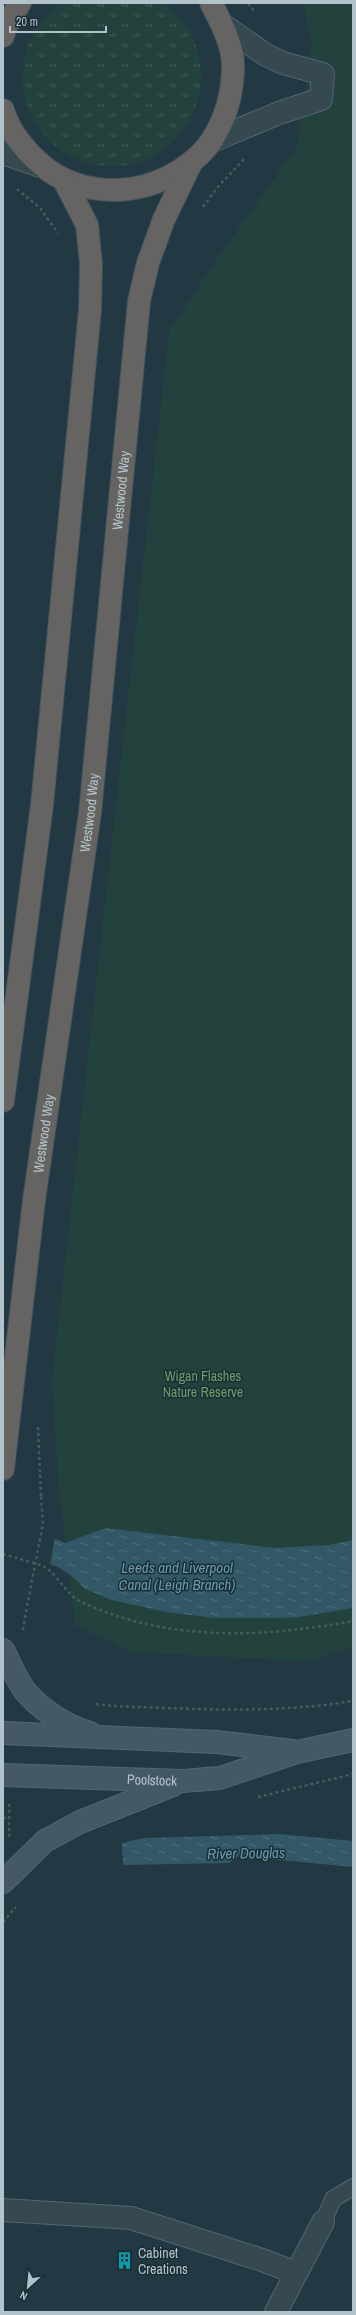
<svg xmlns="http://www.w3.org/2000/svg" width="356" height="2315" viewBox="0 0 356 2315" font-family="'Archivo Narrow',sans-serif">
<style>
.grass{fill:url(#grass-tufts)}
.park{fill:#24423d}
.water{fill:url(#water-ripples)}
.pier{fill:#223842}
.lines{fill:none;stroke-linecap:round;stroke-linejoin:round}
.service-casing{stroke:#54666f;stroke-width:18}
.minor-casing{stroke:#54666f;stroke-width:24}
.secondary-casing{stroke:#54666f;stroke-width:24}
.trunk-casing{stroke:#41535c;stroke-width:24}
.path{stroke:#425e59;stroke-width:2.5;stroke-dasharray:3 3;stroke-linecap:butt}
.service{stroke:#364951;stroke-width:16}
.minor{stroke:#364951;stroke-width:22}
.secondary{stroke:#445965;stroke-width:22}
.trunk{stroke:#666462;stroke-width:22}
.path-bridge{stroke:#425e59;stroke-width:2.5;stroke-dasharray:3 3;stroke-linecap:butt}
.labels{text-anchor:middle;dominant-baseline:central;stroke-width:3;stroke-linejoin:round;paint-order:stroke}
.street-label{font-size:14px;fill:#b3c3cc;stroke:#1b2e36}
.park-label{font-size:14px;fill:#6a9f67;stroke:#1b2e36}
.poi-label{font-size:14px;fill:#b3c3cc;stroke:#1b2e36;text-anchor:start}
.water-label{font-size:15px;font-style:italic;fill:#689aae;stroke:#1b2e36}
</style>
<defs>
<pattern id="grass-tufts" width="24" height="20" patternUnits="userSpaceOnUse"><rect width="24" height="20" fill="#24423d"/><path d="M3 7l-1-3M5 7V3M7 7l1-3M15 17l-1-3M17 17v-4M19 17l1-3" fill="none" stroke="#415c58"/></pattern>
<pattern id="water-ripples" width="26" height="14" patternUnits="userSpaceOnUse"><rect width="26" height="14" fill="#325868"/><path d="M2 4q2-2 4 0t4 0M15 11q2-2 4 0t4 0" fill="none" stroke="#4d6e7c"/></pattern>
</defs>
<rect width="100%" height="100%" fill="#223842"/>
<path class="grass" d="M62 3H163C170 9 178 15 183 21 193 32 198 49 200 63 209 127 151 182 86 162 70 157 55 148 44 135 32 120 23 103 23 83 22 48 33 23 62 3Z"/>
<path class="park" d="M303 3H353V1647L310 1661 131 1652 75 1625 58 1478 52 1379 169 331 221 253 297 147 312 43Z"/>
<path class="water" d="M3 1514 65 1543 105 1528 275 1548 329 1545 353 1540V1608L299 1617 280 1618H215L166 1612 112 1600 85 1589 73 1577 58 1567 3 1549Z
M280 1834 353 1841V1867L239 1856 229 1863 123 1865 122 1843 144 1838Z"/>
<path class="pier" d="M3 1512 55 1536 50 1566 3 1551Z"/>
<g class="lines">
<defs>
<path id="service" d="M323 2222 333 2199 353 2187"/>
<path id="minor" d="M212 141 279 113 321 99 323 74 283 63 266 55 223 25
M3 153 43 167
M3 2210 131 2218 262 2260 296 2273
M276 2312 323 2222"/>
<g id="secondary">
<path d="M3 1650C10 1663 16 1679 25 1691 41 1710 66 1726 90 1733"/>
<path d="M3 1733 217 1742 292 1751"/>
<path id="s1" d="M3 1775 183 1781 220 1778 297 1752 353 1740"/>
<path d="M3 1882 45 1841 80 1822 173 1785"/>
</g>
<g id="trunk">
<path d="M3 36 6 26 20 3"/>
<path d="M3 110C8 128 20 144 34 158 73 197 133 199 179 171 191 163 204 153 212 140 226 118 233 92 233 65 233 45 220 20 211 3"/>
<path d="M3 1101 42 805 90 310 91 264 87 225 64 180"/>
<path id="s2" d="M3 1469 34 1200 90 813 139 301 148 263 164 219 191 163"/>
</g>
</defs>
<use href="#service" class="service-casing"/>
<use href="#minor" class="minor-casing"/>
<use href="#secondary" class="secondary-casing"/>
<use href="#trunk" class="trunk-casing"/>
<path class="path" d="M248 3 254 11
M17 189 40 208 58 233
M203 207 216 189 244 159
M38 1427 41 1496
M3 1554C14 1558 41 1563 49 1570 59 1579 69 1596 81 1602 168 1642 261 1638 353 1621
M23 1630 26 1612
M96 1704 112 1706C192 1709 274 1714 353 1701
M258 1797 353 1774
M3 1818H9
M9 1837V1802
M3 1922 16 1907"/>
<use href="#service" class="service"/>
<use href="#minor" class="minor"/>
<use href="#secondary" class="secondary"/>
<use href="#trunk" class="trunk"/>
<path class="path-bridge" d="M26 1612 43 1524 41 1496"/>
</g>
<defs>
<symbol id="building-bare" viewBox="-9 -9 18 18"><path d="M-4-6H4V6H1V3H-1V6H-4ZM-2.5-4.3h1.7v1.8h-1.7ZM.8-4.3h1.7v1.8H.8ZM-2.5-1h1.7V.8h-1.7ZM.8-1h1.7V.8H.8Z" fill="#0f9aa8" stroke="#1b2e36" stroke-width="2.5" paint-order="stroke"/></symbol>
</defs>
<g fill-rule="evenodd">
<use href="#building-bare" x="112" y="2248" width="25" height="25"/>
</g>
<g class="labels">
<g class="street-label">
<text stroke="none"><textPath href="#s2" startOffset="986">Westwood Way</textPath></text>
<text stroke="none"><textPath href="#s2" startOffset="662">Westwood Way</textPath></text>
<text stroke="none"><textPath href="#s2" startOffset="338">Westwood Way</textPath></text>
<text stroke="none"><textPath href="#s1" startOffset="149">Poolstock</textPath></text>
</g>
<g class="park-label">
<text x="203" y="1376">Wigan Flashes<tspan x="203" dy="16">Nature Reserve</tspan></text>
</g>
<g class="poi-label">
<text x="138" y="2253">Cabinet<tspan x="138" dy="16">Creations</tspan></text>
</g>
<g class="water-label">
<text x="177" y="1567">Leeds and Liverpool<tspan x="177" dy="17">Canal (Leigh Branch)</tspan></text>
<text transform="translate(246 1853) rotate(-1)">River Douglas</text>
</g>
</g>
<rect width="356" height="2315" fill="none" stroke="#b3c3cc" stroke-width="8"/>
<g transform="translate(28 2287) rotate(207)" stroke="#1b2e36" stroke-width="3" paint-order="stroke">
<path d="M0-3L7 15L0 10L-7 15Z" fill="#b3c3cc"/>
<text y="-6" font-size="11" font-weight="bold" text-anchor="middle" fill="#b3c3cc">N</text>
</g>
<path d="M10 26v6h96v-6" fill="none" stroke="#b3c3cc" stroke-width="2"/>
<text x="16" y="26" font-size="12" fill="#b3c3cc" stroke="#1b2e36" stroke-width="3" paint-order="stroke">20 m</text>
</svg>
